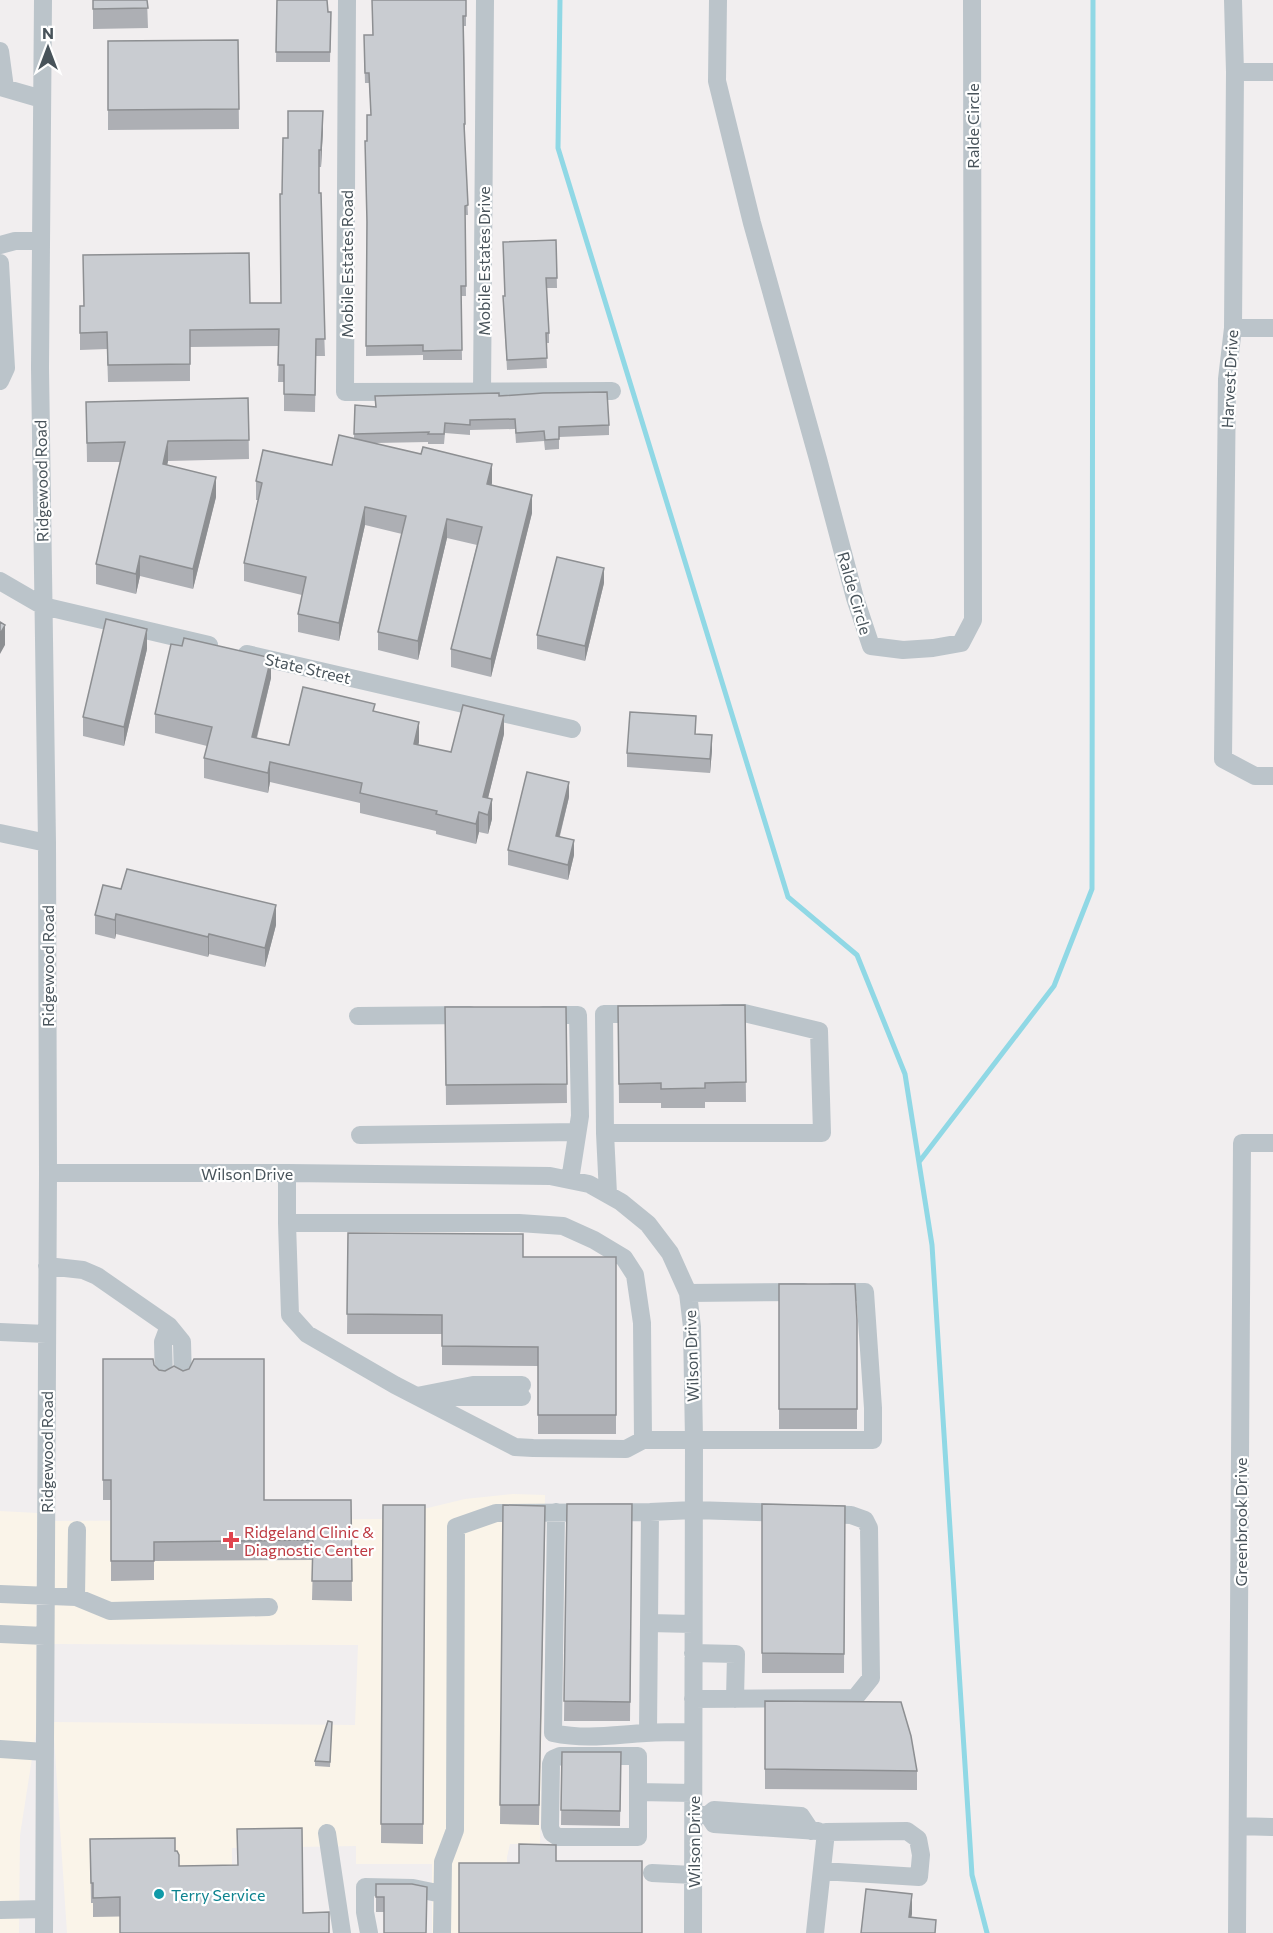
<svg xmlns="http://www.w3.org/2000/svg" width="1273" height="1933" viewBox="0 0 1273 1933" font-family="Commissioner,sans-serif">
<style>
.commercial{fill:#faf4e9}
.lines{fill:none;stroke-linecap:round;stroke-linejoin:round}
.stream{stroke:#90d8e5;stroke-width:5}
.minor{stroke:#bbc4ca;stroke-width:18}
.wall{fill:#adafb4}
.shaded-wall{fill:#8d8f92}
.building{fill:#c9ccd1;stroke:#8d8f92;stroke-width:1.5}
.health-dot{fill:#e0444e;stroke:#fff;stroke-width:2}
.culture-dot{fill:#0f9aa8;stroke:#fff;stroke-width:2}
.labels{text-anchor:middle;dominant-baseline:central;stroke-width:4.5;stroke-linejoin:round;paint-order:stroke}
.street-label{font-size:16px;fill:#48535a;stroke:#fff}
.health-label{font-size:16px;fill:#be3a42;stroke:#fff;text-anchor:start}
.culture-label{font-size:16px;fill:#0d838f;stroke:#fff;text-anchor:start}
</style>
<rect width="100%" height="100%" fill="#f1eeef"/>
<path class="commercial" d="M513 1494 545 1495 540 1844H510L507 1857V1933H432V1864H356V1846L232 1848V1924L205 1933H67L53 1722 355 1725 358 1645 52 1644 53 1521 382 1519 465 1499Z
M0 1511 37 1513 36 1733 20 1835 19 1933H0Z"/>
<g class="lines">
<path class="stream" d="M560 0 558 148 788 897 857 955 905 1074 932 1245 972 1875 987 1933
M919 1162 1054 986 1092 889 1093 0"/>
<path class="minor" d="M43 0 40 368 47 843 48 1173 44 1933
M347 0 345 392 612 391
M718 0 717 81 752 223 818 459 855 598 871 646 903 650 933 648 961 643 973 620 972 0
M1233 0 1235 72 1233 328 1227 379 1223 759 1255 776H1273
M0 51 5 88
M1235 72H1273
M0 87 42 99
M0 245 15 241H41
M0 263 6 368 0 381
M1233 328H1273
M482 393 485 0
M0 581 43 606 209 645
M247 654 572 729
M0 833 47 843
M543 1015H578L580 1116 570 1180
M358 1016 470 1015
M605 1133 604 1014H641
M360 1135 577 1132
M48 1173H287L550 1176 589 1184 621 1202 648 1224 670 1253 688 1293 692 1327 694 1440 693 1933
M287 1173V1223H519L563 1226 594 1240 624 1258 635 1275 642 1323 643 1440H873V1408L865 1292H832
M608 1194 605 1133H822L819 1031 744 1013H723
M287 1223 290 1315 307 1334 395 1385 515 1447 533 1448 626 1449 643 1440
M47 1266 83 1270 97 1276 169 1326 182 1342 183 1379
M688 1293 804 1292
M0 1332 46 1334
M164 1379 163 1342 169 1326
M417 1396 473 1385H522
M449 1397H522
M556 1512 553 1733C586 1740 613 1735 646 1733 662 1732 678 1732 693 1732
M0 1594 76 1597 110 1611 269 1607
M76 1597 77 1530
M649 1623 693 1624
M0 1634 45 1636
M693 1653 736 1654 735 1699
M693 1699 855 1698 871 1678 869 1528 865 1520 851 1515 821 1514
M648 1733 650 1512
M0 1749 45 1752
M560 1756H638V1837H558L552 1833 550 1827 551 1764 553 1759Z
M638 1792 693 1793
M693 1815H708L714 1810 801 1816 811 1831
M708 1815 714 1824 818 1831
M1238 1826 1273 1827
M327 1833 342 1933
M652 1873 693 1875
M0 1910 44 1909
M369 1933 365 1912V1887L413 1888 442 1894
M442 1933 443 1862 455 1830 456 1527 496 1513 650 1512 694 1510 787 1513
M815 1933 826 1832 907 1831 918 1839 921 1855 919 1877 822 1871
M1237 1933 1242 1143H1273"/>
</g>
<path class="wall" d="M93 0H147L148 28 93 29Z
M277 0 331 12 330 62H276Z
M466 0V26H464L465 124V134H464L468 215H465L466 296H461L462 360H423V355L366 356 367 141 371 115 369 83H365L364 45 373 35Z
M238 40 239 129 108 130V41Z
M323 128 321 167H319V193L325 356H316L315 412 284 411V382H278L279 346 190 347V381L108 382 107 349 80 350V306L281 303 282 194 288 138Z
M556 240 557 288H546L549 333V343H546L547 368 507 370 503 296H505Z
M375 396H499L609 425V435L559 437V449L545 450 544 441 516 443 515 429 470 430V435L445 433 444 444H428V442L375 443 492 483 491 485 532 513 491 677 451 667V649L477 545 447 538 418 660 378 650V632L402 534 365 525 339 641 298 632V614L302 595 244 581V563L258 500H256V481L332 465 354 438 355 405 375 407Z
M248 398 249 459 168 461 167 465 216 497 193 589 140 576 136 594 96 584V564L121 462H87L86 402Z
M604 583 585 661 537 649V635Z
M182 646 271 678 257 738 289 745 375 712 419 742 418 745 451 752 504 734 488 798 492 819 488 834 479 832 476 844 436 834V831L360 813V803L270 782 268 793 204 778V758L207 746 155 733V714Z
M147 649 124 746 83 736V717Z
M696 734 712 750 710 773 627 767V753Z
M569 797 560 836 574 855 568 880 508 865V850Z
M103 885 276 925 265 967 209 954 208 957 116 934 115 939 95 934V915Z
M745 1005 746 1102H705V1108H661V1103H619L618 1006Z
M445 1007H566L567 1103 446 1105Z
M348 1233 523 1257H616V1434H538V1366L442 1365V1334H347Z
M779 1284 857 1320V1429H779Z
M103 1359 154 1365 264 1500H351L352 1601 312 1600 313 1560 154 1561V1580L111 1581V1500H103Z
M567 1504H632L630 1721H564Z
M762 1504 845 1506 844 1673H762Z
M383 1505H425L423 1844 381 1843Z
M503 1505 545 1525 539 1825 500 1824Z
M765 1701 917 1771V1790L765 1789Z
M332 1722 330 1767 315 1766V1761Z
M562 1752H621L620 1826 561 1825Z
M90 1839 175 1851 179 1866 303 1913 93 1917V1903H91Z
M376 1884 426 1933 384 1912H376Z"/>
<path class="shaded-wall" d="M323 111V128L321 167V150Z
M168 441V461L163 484V464Z
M492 464V483L487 502V484Z
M216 477V497L193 589V569Z
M532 495V513L491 677V659Z
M365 507V525L339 641V623Z
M447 519V538L418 660V641Z
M140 556V576L136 594V574Z
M604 568V583L585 661V646Z
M5 625V645L0 654V634Z
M147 629V649L124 746V727Z
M271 658V678L252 756V737Z
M504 715V734L484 814 483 797Z
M419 722V742L414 763V744Z
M712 735V750L710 773V759Z
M270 762V782L268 793V773Z
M569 782V797L556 850V836Z
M492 799V819L488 834V815Z
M479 812V832L476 844V824Z
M574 840V855L568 880V865Z
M276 905V925L265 967V948Z
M116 914V934L115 939V920Z
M209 934V954L208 957V937Z
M912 1894V1914L909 1933V1917Z"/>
<path class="building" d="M93 0H147L148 8 93 9Z
M277 0H327L328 12H331L330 52H276Z
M372 0H466V16H463L465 124H464L468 205 465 206 466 286H461L462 350 423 351V345L366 346 367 222 365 141H367V115H371L369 73H365L364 35H373Z
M238 40 239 109 108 110V41Z
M288 111H323L321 150H319V193H321L325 339H316L315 395 284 394V365H278L279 329 190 330V364L108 365 107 332 80 333V306H84L83 255 249 253 250 303H281L280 194H282L283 138H288Z
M556 240 557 278H546L549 333H546L547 358 507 360 503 296H505L503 242Z
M607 392 609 425 559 427V439L545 440 544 431 516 433 515 419 470 420V425L445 423 444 434H428L429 432 354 434 355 405 376 407 375 396 499 393V396L543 393Z
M248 398 249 440 168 441 163 464 216 477 193 569 140 556 136 574 96 564 125 442 87 443 86 402Z
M339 435 421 454 423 447 492 464 487 484 532 495 491 659 451 649 482 527 447 519 418 641 378 632 406 516 365 507 339 623 298 614 306 577 244 563 262 483 256 481 263 450 332 465Z
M557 557 604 568 585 646 537 635Z
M106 619 147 629 124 727 83 717Z
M0 622 5 625 0 634Z
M184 638 271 658 252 737 289 745 303 687 375 704 373 711 419 722 414 744 451 752 463 705 504 715 483 797 492 799 488 815 479 812 476 824 436 814 437 811 360 793 362 783 270 762 268 773 204 758 212 727 155 714 171 644 182 646Z
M630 712 696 716 695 734 712 735 710 759 627 753Z
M527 772 569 782 556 836 574 840 568 865 508 850Z
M127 869 276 905 265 948 209 934 208 937 116 914 115 920 95 915 103 885 121 889Z
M745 1005 746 1082 705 1083V1088L661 1089V1083L619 1084 618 1006Z
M445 1007H566L567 1084 446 1085Z
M348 1233 523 1234V1257H616V1415H538V1347L442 1346V1315L347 1314Z
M779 1284H855L857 1320V1409H779Z
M103 1359H153L154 1365 159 1370 165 1371 174 1366 183 1371 189 1369 194 1359H264V1500H351L352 1581H312L313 1540 154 1542V1561H111V1480H103Z
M567 1504H632L630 1702 564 1701Z
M762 1504 845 1506 844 1654 762 1653Z
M383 1505H425L423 1824H381Z
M503 1505 545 1506 539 1805H500Z
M765 1701 901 1702 911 1736 917 1771 765 1769Z
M328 1721 332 1722 330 1762 315 1761Z
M562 1752H621L620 1811 561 1810Z
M302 1828 303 1913 329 1912V1933H120V1897L93 1898V1883H91L90 1839 175 1838V1851H177L179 1855V1866L238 1865 237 1829Z
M519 1844 556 1845V1861H642V1933H459V1863H519Z
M376 1884H412L427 1887 426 1933H384V1897H376Z
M866 1889 912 1894 909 1917 936 1920 935 1933H861Z"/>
<path class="health-dot" d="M228 1531h6v6h6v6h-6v6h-6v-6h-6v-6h6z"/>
<circle class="culture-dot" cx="159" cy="1894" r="6"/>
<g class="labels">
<g class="street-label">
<text transform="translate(972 126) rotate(-90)">Ralde Circle</text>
<text transform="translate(483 261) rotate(-90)">Mobile Estates Drive</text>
<text transform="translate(346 264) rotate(-90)">Mobile Estates Road</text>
<text transform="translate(1229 379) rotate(-87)">Harvest Drive</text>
<text transform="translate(41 481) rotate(-91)">Ridgewood Road</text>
<text transform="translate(855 593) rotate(74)">Ralde Circle</text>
<text transform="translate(308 668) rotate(13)">State Street</text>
<text transform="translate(47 966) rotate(-90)">Ridgewood Road</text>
<text x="247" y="1173">Wilson Drive</text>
<text transform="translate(691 1356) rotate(-92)">Wilson Drive</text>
<text transform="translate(46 1452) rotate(-90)">Ridgewood Road</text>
<text transform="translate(1240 1522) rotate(-90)">Greenbrook Drive</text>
<text transform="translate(693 1842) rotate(-90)">Wilson Drive</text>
</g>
<g class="health-label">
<text x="244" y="1531">Ridgeland Clinic &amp;<tspan x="244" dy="18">Diagnostic Center</tspan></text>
</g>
<g class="culture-label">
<text x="171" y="1894">Terry Service</text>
</g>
</g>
<g transform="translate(48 48)" stroke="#ffffff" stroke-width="4.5" paint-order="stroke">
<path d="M0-4.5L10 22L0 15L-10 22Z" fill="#48535a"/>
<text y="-9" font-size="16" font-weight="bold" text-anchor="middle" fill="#48535a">N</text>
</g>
</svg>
